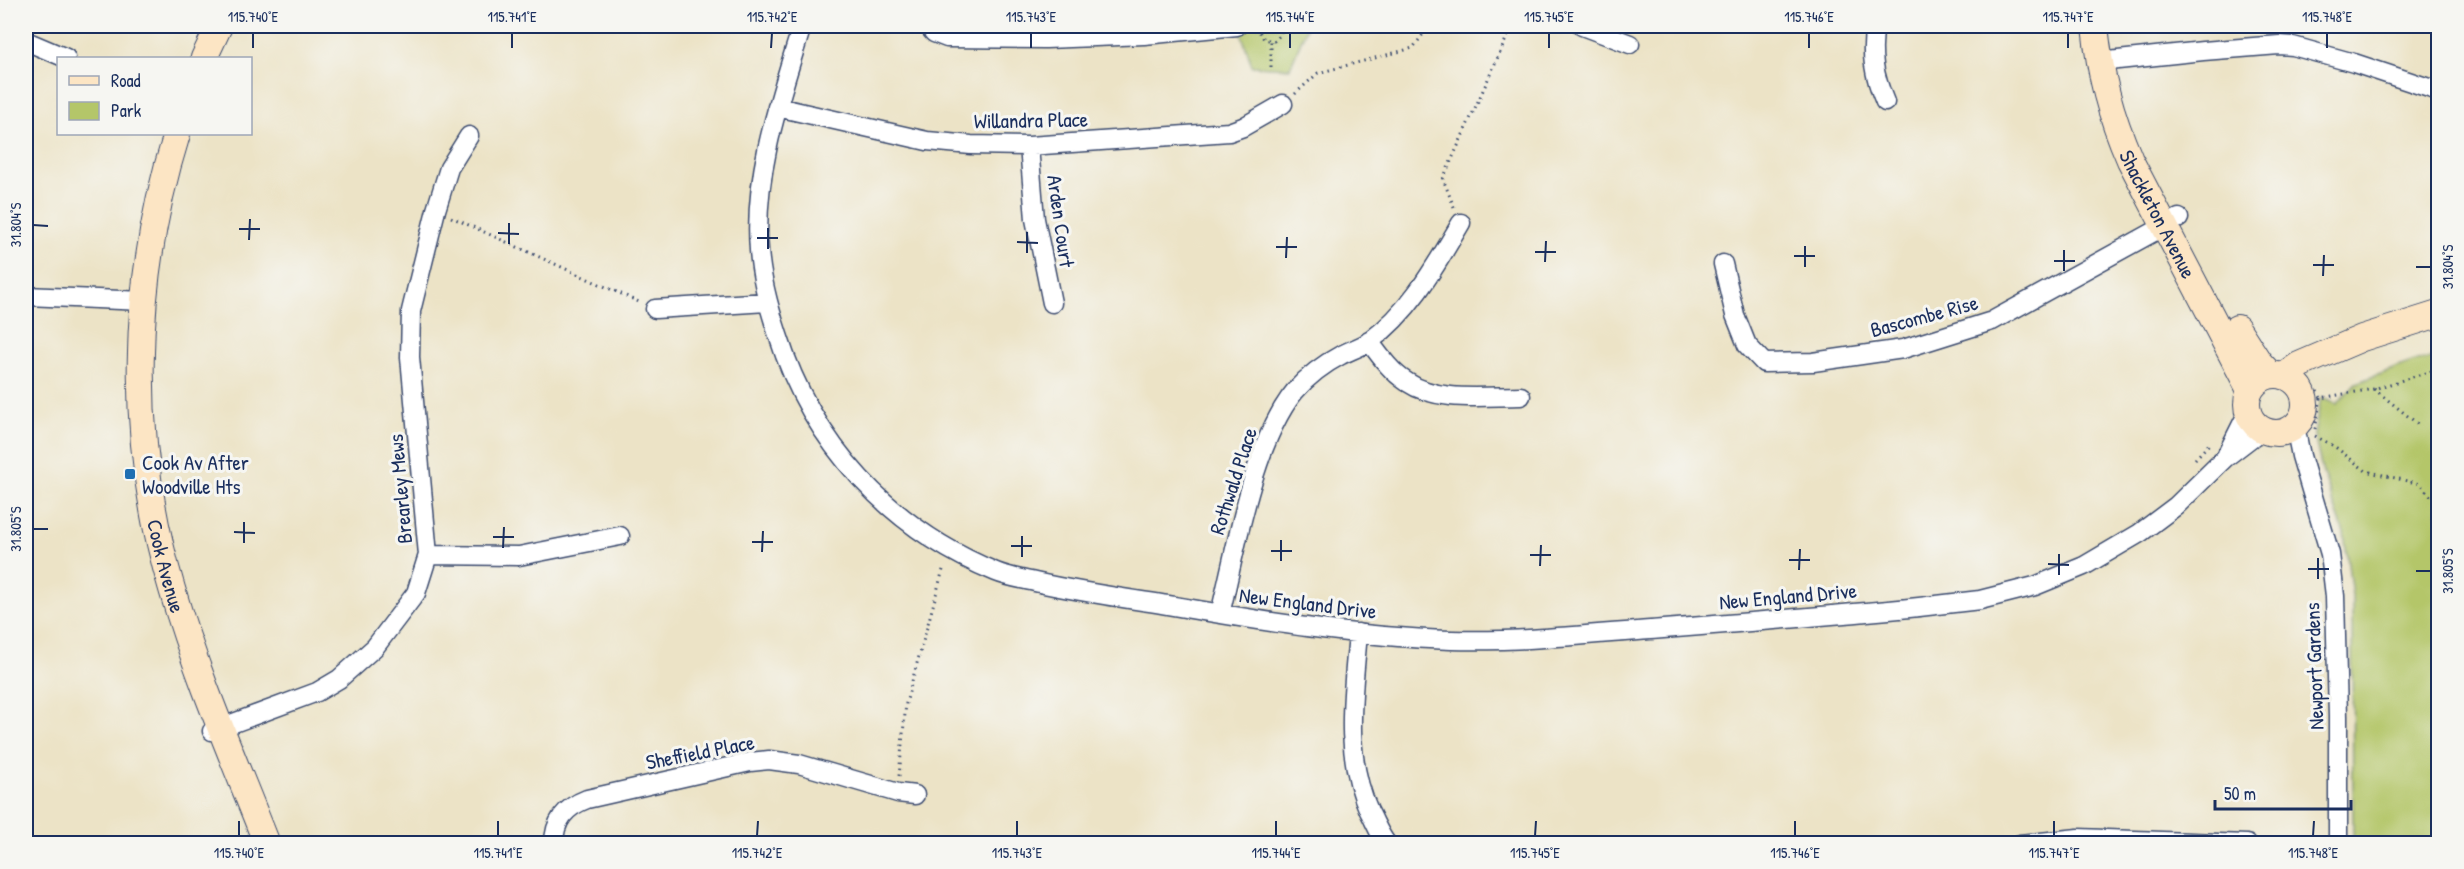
<svg xmlns="http://www.w3.org/2000/svg" width="2464" height="869" viewBox="0 0 2464 869" font-family="'Patrick Hand',sans-serif">
<style>
.green{fill:#b4c669;stroke:#687a64;stroke-width:1.5}
.lines{fill:none;stroke-linecap:round;stroke-linejoin:round}
.street-casing{stroke:#3a4a6e;stroke-width:21}
.secondary-casing{stroke:#3a4a6e;stroke-width:28}
.path{stroke:#3a4a6e;stroke-width:3;stroke-dasharray:1.5 4.5;stroke-linecap:butt}
.street{stroke:#fff;stroke-width:18}
.secondary{stroke:#fce5c4;stroke-width:26}
.ticks{fill:none;stroke:#1b2f5e;stroke-width:2}
.poi-dot{fill:#1f6fb2;stroke:#f6f6f2;stroke-width:2}
.labels{text-anchor:middle;dominant-baseline:central;stroke-width:6;stroke-linejoin:round;paint-order:stroke}
.street-label{font-size:21px;fill:#1b2f5e;stroke:#f6f6f2}
.poi-label{font-size:21px;fill:#1b2f5e;stroke:#f6f6f2;text-anchor:start}
.neatline{fill:none;stroke:#1b2f5e;stroke-width:2}
.ticks-label{font-size:15px;text-anchor:middle;fill:#1b2f5e}
</style>
<rect width="100%" height="100%" fill="#f6f6f2"/>
<filter id="ink" filterUnits="userSpaceOnUse"><feTurbulence type="fractalNoise" baseFrequency=".0167" numOctaves="2"/><feDisplacementMap in="SourceGraphic" scale="12" xChannelSelector="R" yChannelSelector="G"/><feConvolveMatrix kernelMatrix="1 2 1 2 8 2 1 2 1" color-interpolation-filters="sRGB"/></filter>
<filter id="wash" filterUnits="userSpaceOnUse"><feTurbulence type="fractalNoise" baseFrequency=".008" numOctaves="4" result="noise"/><feDisplacementMap in="SourceGraphic" scale="24" xChannelSelector="R" yChannelSelector="G"/><feGaussianBlur stdDeviation="1.35" result="paint"/><feColorMatrix in="noise" values="0 0 0 0 0 0 0 0 0 0 0 0 0 0 0 0 0 1.4 0 .05"/><feComposite in="paint" operator="in"/></filter>
<g filter="url(#wash)">
<rect width="100%" height="100%" fill="#ece3c6"/>
<path class="green" d="M1239 26H1307L1290 68 1252 66Z
M2438 357V843H2353L2352 596 2344 533 2323 474 2314 435 2321 398 2337 404 2356 383 2412 362Z"/>
</g>
<g filter="url(#ink)">
<g class="lines">
<defs>
<path id="street" d="M802 26C780 98 753 174 759 250 761 279 769 308 778 335 812 444 891 529 996 572 1008 577 1022 579 1035 582 1079 592 1123 598 1168 605 1261 621 1357 637 1451 640 1518 642 1584 635 1650 630 1739 623 1829 616 1919 607L1980 600 2035 586 2084 566 2140 533 2176 506 2225 458 2263 429
M928 26 934 33 947 38 1046 39 1144 35 1237 26
M1582 26 1630 44
M1875 26C1870 54 1874 76 1885 102
M26 41 66 58
M2099 62 2203 51 2279 45 2293 46 2354 63 2438 91
M777 107 927 141 971 145 1029 146 1229 132 1243 127 1283 104
M1029 146 1035 219 1052 303
M1723 264 1735 315 1747 345 1764 363 1813 362 1903 349 1992 321 2179 218
M26 296 144 301
M655 309 767 302
M1369 341C1380 356 1391 372 1407 382 1438 403 1485 396 1521 396
M2295 426 2301 456 2330 554 2335 596 2338 717V844
M2227 454 2248 412
M428 555 519 556 620 536
M1220 614C1236 550 1253 442 1295 391 1308 376 1324 364 1341 355 1351 350 1361 347 1370 341 1411 311 1436 265 1461 223
M1358 633C1353 694 1343 753 1369 811 1375 822 1379 834 1387 844
M212 731 317 692 339 679 375 647 416 593 428 555 410 357 411 311 436 210 449 168 469 136
M554 844C554 820 566 807 587 799L750 762 769 760 799 764 898 793 915 795
M2020 844 2078 838 2247 844"/>
<g id="secondary">
<path id="s1" d="M2095 26C2100 75 2110 114 2130 160L2250 390"/>
<path d="M204 58 219 26"/>
<path id="s2" d="M177 134C131 280 128 442 172 589 197 676 234 760 267 844"/>
<path d="M2237 328 2259 362 2271 375"/>
<circle cx="2276" cy="404" r="29"/>
<path d="M2284 376 2299 365 2362 338 2438 314"/>
</g>
</defs>
<use href="#street" class="street-casing"/>
<use href="#secondary" class="secondary-casing"/>
<path class="path" d="M1259 26V31L1264 39 1274 41 1281 34 1282 26
M1271 67V40
M1295 94 1318 73 1413 48 1429 26
M1454 207 1443 179 1512 26
M451 217 639 302
M2374 389 2419 425
M2317 391 2321 398 2374 389 2438 369
M2315 429 2321 398
M2315 436 2334 446 2366 471 2420 484 2435 501 2438 528 2433 558 2438 598
M2195 459 2211 442
M899 776 906 703 944 566"/>
<use href="#street" class="street"/>
<use href="#secondary" class="secondary"/>
</g>
</g>
<path class="ticks" d="M253 48V33M512 48V33M771 48 772 33M1031 48V33M1290 48V33M1549 48V33M1809 48V33M2068 48V33M2327 48V33M33 225 48 226M239 229H260M498 233 519 234M757 238H778M249 240 250 219M1017 242 1038 243M509 244V223M1276 247H1297M768 249V228M1535 252H1556M1027 253V232M1794 256H1815M1286 258 1287 237M2054 261H2075M1545 262 1546 241M2313 265H2334M1805 267V246M2416 267H2431M2064 271V250M2323 276 2324 255M33 529H48M234 532 255 533M493 537H514M752 542H773M244 543V522M1011 546H1032M503 548 504 527M1271 551H1292M762 552 763 531M1530 555H1551M1022 557V536M1789 560H1810M1281 561V540M2048 564 2069 565M1540 566 1541 545M2308 569H2329M1799 570 1800 549M2416 571H2431M2059 575V554M2318 579V558M239 836V821M498 836V821M757 836 758 821M1017 836V821M1276 836V821M1535 836 1536 821M1795 836V821M2054 836V821M2313 836 2314 821"/>
<rect class="poi-dot" x="124" y="468" width="12" height="12" rx="3"/>
<g class="labels">
<g class="street-label">
<text transform="translate(1031 120) rotate(-1)">Willandra Place</text>
<text stroke="none"><textPath href="#s1" startOffset="200">Shackleton Avenue</textPath></text>
<text transform="translate(1061 221) rotate(82)">Arden Court</text>
<text transform="translate(1924 316) rotate(-15)">Bascombe Rise</text>
<text transform="translate(1233 481) rotate(-72)">Rothwald Place</text>
<text transform="translate(400 489) rotate(-95)">Brearley Mews</text>
<text stroke="none"><textPath href="#s2" startOffset="438">Cook Avenue</textPath></text>
<text transform="translate(1788 596) rotate(-5)">New England Drive</text>
<text transform="translate(1308 603) rotate(7)">New England Drive</text>
<text transform="translate(2314 666) rotate(-92)">Newport Gardens</text>
<text transform="translate(700 752) rotate(-11)">Sheffield Place</text>
</g>
<g class="poi-label">
<text x="142" y="462">Cook Av After<tspan x="142" dy="24">Woodville Hts</tspan></text>
</g>
</g>
<rect width="2464" height="869" fill="none" stroke="#f6f6f2" stroke-width="66"/>
<rect x="57" y="57" width="195" height="78" fill="#f6f6f2" stroke="#9ea6b7" stroke-width="1.5"/>
<rect x="69" y="76" width="30" height="9" fill="#fce5c4" stroke="#9ea6b7" stroke-width="1.5"/>
<text x="111" y="87" font-size="18" fill="#1b2f5e">Road</text>
<rect x="69" y="102" width="30" height="18" fill="#b4c669" stroke="#9ea6b7" stroke-width="1.5"/>
<text x="111" y="117" font-size="18" fill="#1b2f5e">Park</text>
<path d="M2215 800v9h136v-9" fill="none" stroke="#1b2f5e" stroke-width="3"/>
<text x="2224" y="800" font-size="18" fill="#1b2f5e" stroke="#f6f6f2" stroke-width="4.5" paint-order="stroke">50 m</text>
<rect x="33" y="33" width="2398" height="803" class="neatline"/>
<g class="ticks-label">
<text x="253" y="22">115.740°E</text>
<text x="512" y="22">115.741°E</text>
<text x="772" y="22">115.742°E</text>
<text x="1031" y="22">115.743°E</text>
<text x="1290" y="22">115.744°E</text>
<text x="1549" y="22">115.745°E</text>
<text x="1809" y="22">115.746°E</text>
<text x="2068" y="22">115.747°E</text>
<text x="2327" y="22">115.748°E</text>
<text transform="translate(16 225) rotate(-90)" y="5">31.804°S</text>
<text transform="translate(2448 267) rotate(-90)" y="5">31.804°S</text>
<text transform="translate(16 529) rotate(-90)" y="5">31.805°S</text>
<text transform="translate(2448 571) rotate(-90)" y="5">31.805°S</text>
<text x="239" y="858">115.740°E</text>
<text x="498" y="858">115.741°E</text>
<text x="757" y="858">115.742°E</text>
<text x="1017" y="858">115.743°E</text>
<text x="1276" y="858">115.744°E</text>
<text x="1535" y="858">115.745°E</text>
<text x="1795" y="858">115.746°E</text>
<text x="2054" y="858">115.747°E</text>
<text x="2313" y="858">115.748°E</text>
</g>
</svg>
